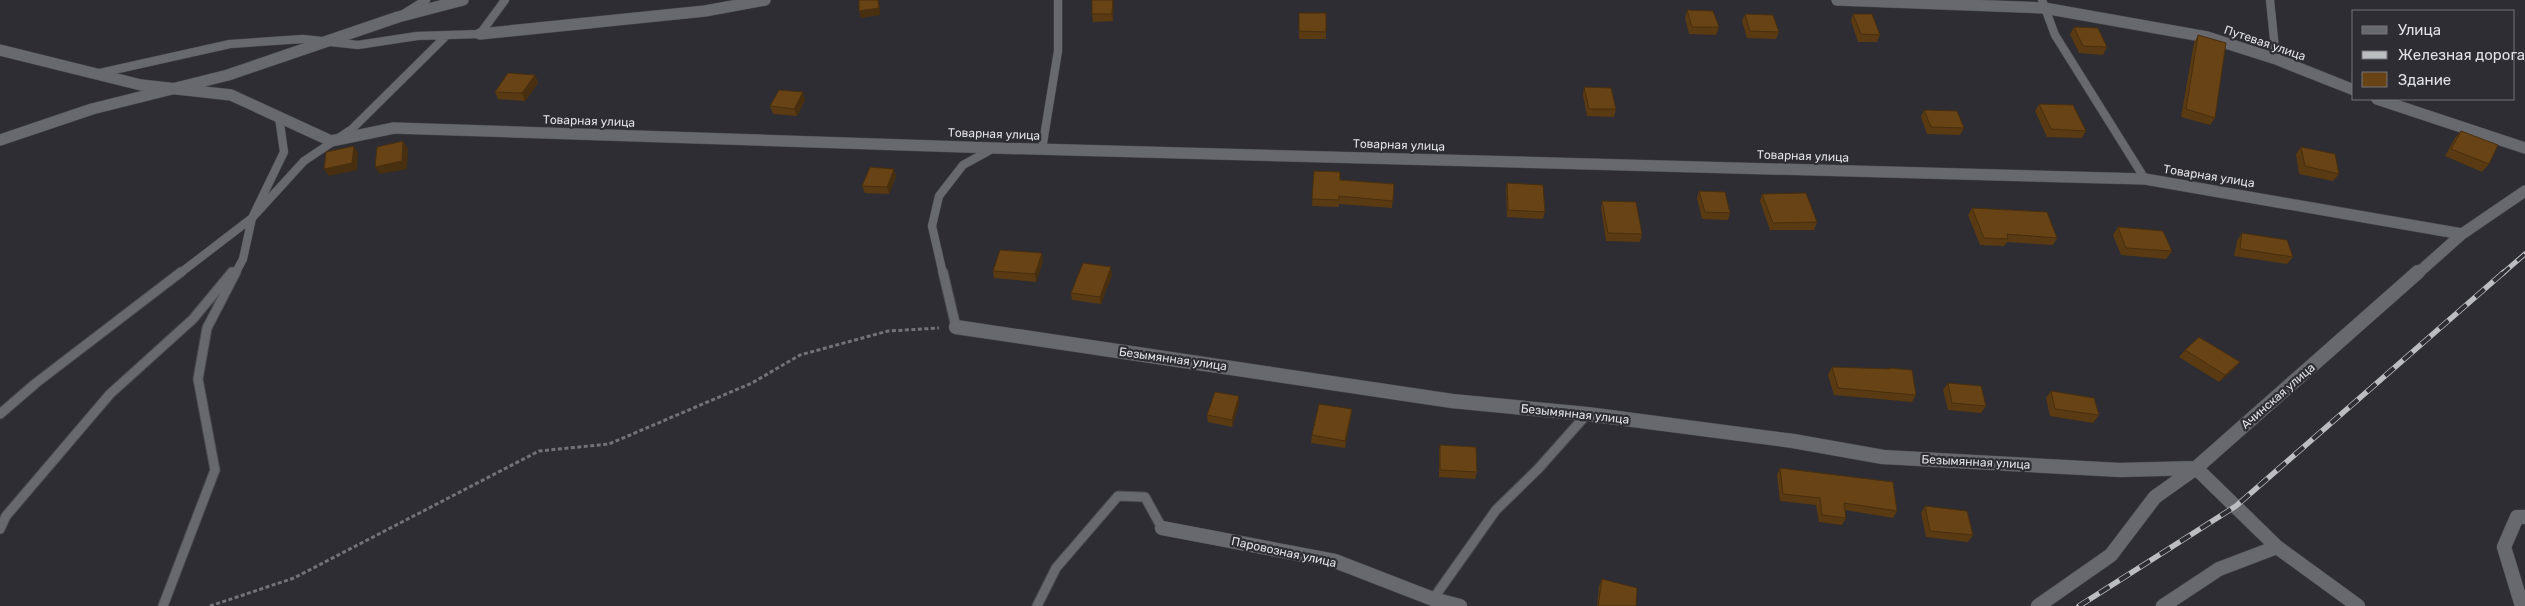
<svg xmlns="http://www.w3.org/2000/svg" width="2525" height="606" viewBox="0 0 2525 606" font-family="Rubik,sans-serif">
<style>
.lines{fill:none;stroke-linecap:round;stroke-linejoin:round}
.service-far1-casing{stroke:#4a4a50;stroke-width:9}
.service-casing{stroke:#4a4a50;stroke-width:11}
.minor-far1-casing{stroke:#4a4a50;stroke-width:12}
.minor-casing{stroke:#4a4a50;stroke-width:15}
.path{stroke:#727277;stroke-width:3;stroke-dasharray:4 2.5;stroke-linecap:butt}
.service-far1{stroke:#68686f;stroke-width:8}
.service{stroke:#68686f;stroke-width:9}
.minor-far1{stroke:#68686f;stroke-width:11}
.minor{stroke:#68686f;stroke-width:14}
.rail-far1-casing{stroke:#bcbdc1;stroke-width:5}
.rail-casing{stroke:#bcbdc1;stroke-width:5.5}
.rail-far1{stroke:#2d2d33;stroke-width:3;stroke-dasharray:10;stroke-linecap:butt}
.rail{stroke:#2d2d33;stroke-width:4;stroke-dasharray:12;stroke-linecap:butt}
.wall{fill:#593a12}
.shaded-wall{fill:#482f0f}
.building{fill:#674315;stroke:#482f0f}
.labels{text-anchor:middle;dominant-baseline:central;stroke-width:4.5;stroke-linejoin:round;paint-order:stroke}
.street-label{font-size:12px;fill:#e0e1e5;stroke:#2d2d33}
</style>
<rect width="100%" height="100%" fill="#2d2d33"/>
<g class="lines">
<defs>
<path id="service-far1" d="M2042 0 2055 35 2145 179
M2270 0 2276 59
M405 13 426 0
M100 73 230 44 303 39 358 45 417 36 480 34 505 0
M1042 149 1058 51V0
M179 274 252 218 284 152 279 117
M231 274 232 272
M235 274 243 259 252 218 304 161 352 129 446 36
M943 274 932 226 939 196 963 165 994 148"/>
<path id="service" d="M943 272 956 327
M0 414 36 383 181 272
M0 529 6 516 110 394 193 319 232 272
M1433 599 1496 510 1538 469 1587 414
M163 606 215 470 198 379 207 328 236 272
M1037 606 1056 568 1118 496 1145 497 1162 528"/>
<path id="minor-far1" d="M1837 0 2044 8 2207 37 2276 59 2354 90
M480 34 705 11 765 0
M0 50 141 85 231 95 331 141 394 128 994 148 2145 179 2462 234
M2377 99 2525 148
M0 140 92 109 228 75 398 17 463 0
M2417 274 2462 234 2525 191"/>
<path id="minor" d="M956 327 1452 401 1587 414 1793 441 1883 457 2120 470 2196 468 2277 547 2358 606
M1162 528 1335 561 1433 599 1460 606
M2038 606 2111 555 2155 497 2196 468 2418 272
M2163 606 2219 569 2277 547
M2522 606 2504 547 2517 517H2525"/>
</defs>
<use href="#service-far1" class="service-far1-casing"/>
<use href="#service" class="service-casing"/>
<use href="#minor-far1" class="minor-far1-casing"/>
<use href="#minor" class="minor-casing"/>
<path class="path" d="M210 606 294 578 539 451 609 444 752 383 800 355 888 331 939 328"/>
<use href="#service-far1" class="service-far1"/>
<use href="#service" class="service"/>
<use href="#minor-far1" class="minor-far1"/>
<use href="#minor" class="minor"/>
<defs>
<path id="rail-far1" d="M2502 274 2525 254"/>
<path id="rail" d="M2079 606 2236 506 2504 272"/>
</defs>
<use href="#rail-far1" class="rail-far1-casing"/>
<use href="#rail" class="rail-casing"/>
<use href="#rail-far1" class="rail-far1"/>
<use href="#rail" class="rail"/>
</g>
<path class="wall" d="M1113 0V21L1093 22 1092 14Z
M1687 10 1719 27 1716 35 1689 34 1685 18Z
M1299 13 1326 32V39H1299Z
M1745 14 1779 32 1776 39 1747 38 1742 21Z
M1853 14 1880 35 1877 42H1858L1851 21Z
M2074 27 2107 47 2103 55 2079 53 2070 34Z
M2198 35 2215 118 2210 125 2181 117 2194 43Z
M535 75 538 83 525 101 498 99 495 92Z
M1584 87 1616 109 1614 117 1587 116 1583 95Z
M805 100 797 116 773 114 770 106Z
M2039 104 2086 131 2082 138 2047 137 2035 111Z
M1924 110 1964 128 1960 135 1927 134 1921 117Z
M2461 131 2489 164 2482 172 2445 156 2455 138Z
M2301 147 2339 174 2333 181 2299 174 2296 154Z
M1314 171 1340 180 1394 184 1392 208 1339 204V207L1312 206Z
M896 176 889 194 865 193 862 186Z
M1507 183 1545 212 1543 219 1507 217 1506 190Z
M1699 191 1730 213 1728 220 1702 219 1697 198Z
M1762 194 1817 222 1814 230H1770L1760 201Z
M1602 201 1642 234 1640 242 1606 241 1601 208Z
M1972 208 2057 238 2053 245 2007 242 2004 246 1980 245 1968 215Z
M2118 227 2172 251 2166 259 2121 255 2113 235Z
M2242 233 2293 257 2287 264 2234 256 2237 241Z
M1043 261 1036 282 994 278 993 271Z
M1112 275 1101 304 1072 300 1071 293Z
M2185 350 2240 362 2234 369 2219 382 2179 357Z
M1832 367 1888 369 1889 368 1916 395 1912 402 1834 395 1828 375Z
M1948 383 1986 406 1981 413 1948 410 1943 390Z
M2051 391 2099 415 2093 423 2050 416 2046 398Z
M1239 396V404L1232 427 1208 422 1207 415Z
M1352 409 1351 416 1345 448 1311 443 1312 435Z
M1440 445 1477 472 1475 479 1439 477V452Z
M1780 468 1897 511 1893 518 1845 510 1846 518 1842 525 1819 522 1816 505 1780 501 1777 475Z
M1925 506 1973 535 1968 542 1926 537 1921 513Z
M1602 579 1636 606H1597L1599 586Z"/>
<path class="shaded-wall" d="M878 0H879L880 15 861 18 859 11Z
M1113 0 1114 5 1113 21 1112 14Z
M535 75 538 83 525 101 522 93Z
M803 92 805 100 797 116 794 109Z
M403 141 408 149 407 169 380 174 375 167Z
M354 146 358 153 357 170 329 176 324 169Z
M894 169 896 176 889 194 887 187Z
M1042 253 1043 261 1036 282 1035 274Z
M1111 267 1112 275 1101 304 1100 297Z
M2240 362 2234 369 2219 382 2225 375Z
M1239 396V404L1232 427V420Z
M1352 409 1351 416 1345 448V441Z"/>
<path class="building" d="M859 0H878L879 8 859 11Z
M1092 0H1113L1112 14H1092Z
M1687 10 1713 11 1719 27H1692Z
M1299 13H1326V32L1299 31Z
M1745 14 1773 15 1779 32 1750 31Z
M1853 14H1872L1880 35 1861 34Z
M2074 27 2098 28 2107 47 2083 46Z
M2198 35 2226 43 2215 118 2186 109Z
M508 73 535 75 522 93 495 92Z
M1584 87 1611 88 1616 109H1589Z
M779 90 803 92 794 109 770 106Z
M2039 104 2073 105 2086 131 2051 129Z
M1924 110 1957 111 1964 128 1931 127Z
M2461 131 2498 145 2489 164 2451 149Z
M403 141 402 161 375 167 377 147Z
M354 146 352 163 324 169 326 152Z
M2301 147 2335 154 2339 174 2305 166Z
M870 167 894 169 887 187 862 186Z
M1314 171 1340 172V180L1394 184 1393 201 1339 196V200L1312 199Z
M1507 183 1543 185 1545 212 1508 210Z
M1699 191 1725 192 1730 213 1705 212Z
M1806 193 1817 222 1773 223 1762 194Z
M1602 201 1636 202 1642 234 1608 233Z
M1972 208 2047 212 2057 238 2007 234 2008 239 1984 238Z
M2118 227 2163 231 2172 251 2126 248Z
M2242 233 2287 240 2293 257 2240 249Z
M1000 250 1042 253 1035 274 993 271Z
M1083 263 1111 267 1100 297 1071 293Z
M2199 337 2240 362 2225 375 2185 350Z
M1832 367 1890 369 1889 368 1912 370 1916 395 1838 388Z
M1948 383 1981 386 1986 406 1952 403Z
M2051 391 2094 398 2099 415 2055 409Z
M1215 392 1239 396 1232 420 1207 415Z
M1319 404 1352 409 1345 441 1312 435Z
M1440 445 1476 447 1477 472 1440 470Z
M1780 468 1893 482 1897 511 1844 503 1846 518 1822 515 1820 498 1783 494Z
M1925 506 1967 511 1973 535 1930 531Z
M1602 579 1637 588 1636 606H1598Z"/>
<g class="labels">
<g class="street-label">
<text transform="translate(2265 43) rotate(19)">Путевая улица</text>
<text transform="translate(589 121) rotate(2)">Товарная улица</text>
<text transform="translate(994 134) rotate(2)">Товарная улица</text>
<text transform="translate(1399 145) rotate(2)">Товарная улица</text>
<text transform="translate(1803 156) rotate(2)">Товарная улица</text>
<text transform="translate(2209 176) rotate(9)">Товарная улица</text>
<text transform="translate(1173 359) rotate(8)">Безымянная улица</text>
<text transform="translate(2278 396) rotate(-41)">Ачинская улица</text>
<text transform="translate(1575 414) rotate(6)">Безымянная улица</text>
<text transform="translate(1976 462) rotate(3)">Безымянная улица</text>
<text transform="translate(1284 552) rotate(12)">Паровозная улица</text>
</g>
</g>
<rect x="2352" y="10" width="162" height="90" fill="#2d2d33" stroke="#75757a"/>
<rect x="2362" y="26" width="25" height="8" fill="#68686f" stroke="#75757a"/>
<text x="2398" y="35" font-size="15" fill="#e0e1e5">Улица</text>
<rect x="2362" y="51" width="25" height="8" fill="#bcbdc1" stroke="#75757a"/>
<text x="2398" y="60" font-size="15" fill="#e0e1e5">Железная дорога</text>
<rect x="2362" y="72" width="25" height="15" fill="#674315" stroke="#75757a"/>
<text x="2398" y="85" font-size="15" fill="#e0e1e5">Здание</text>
</svg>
